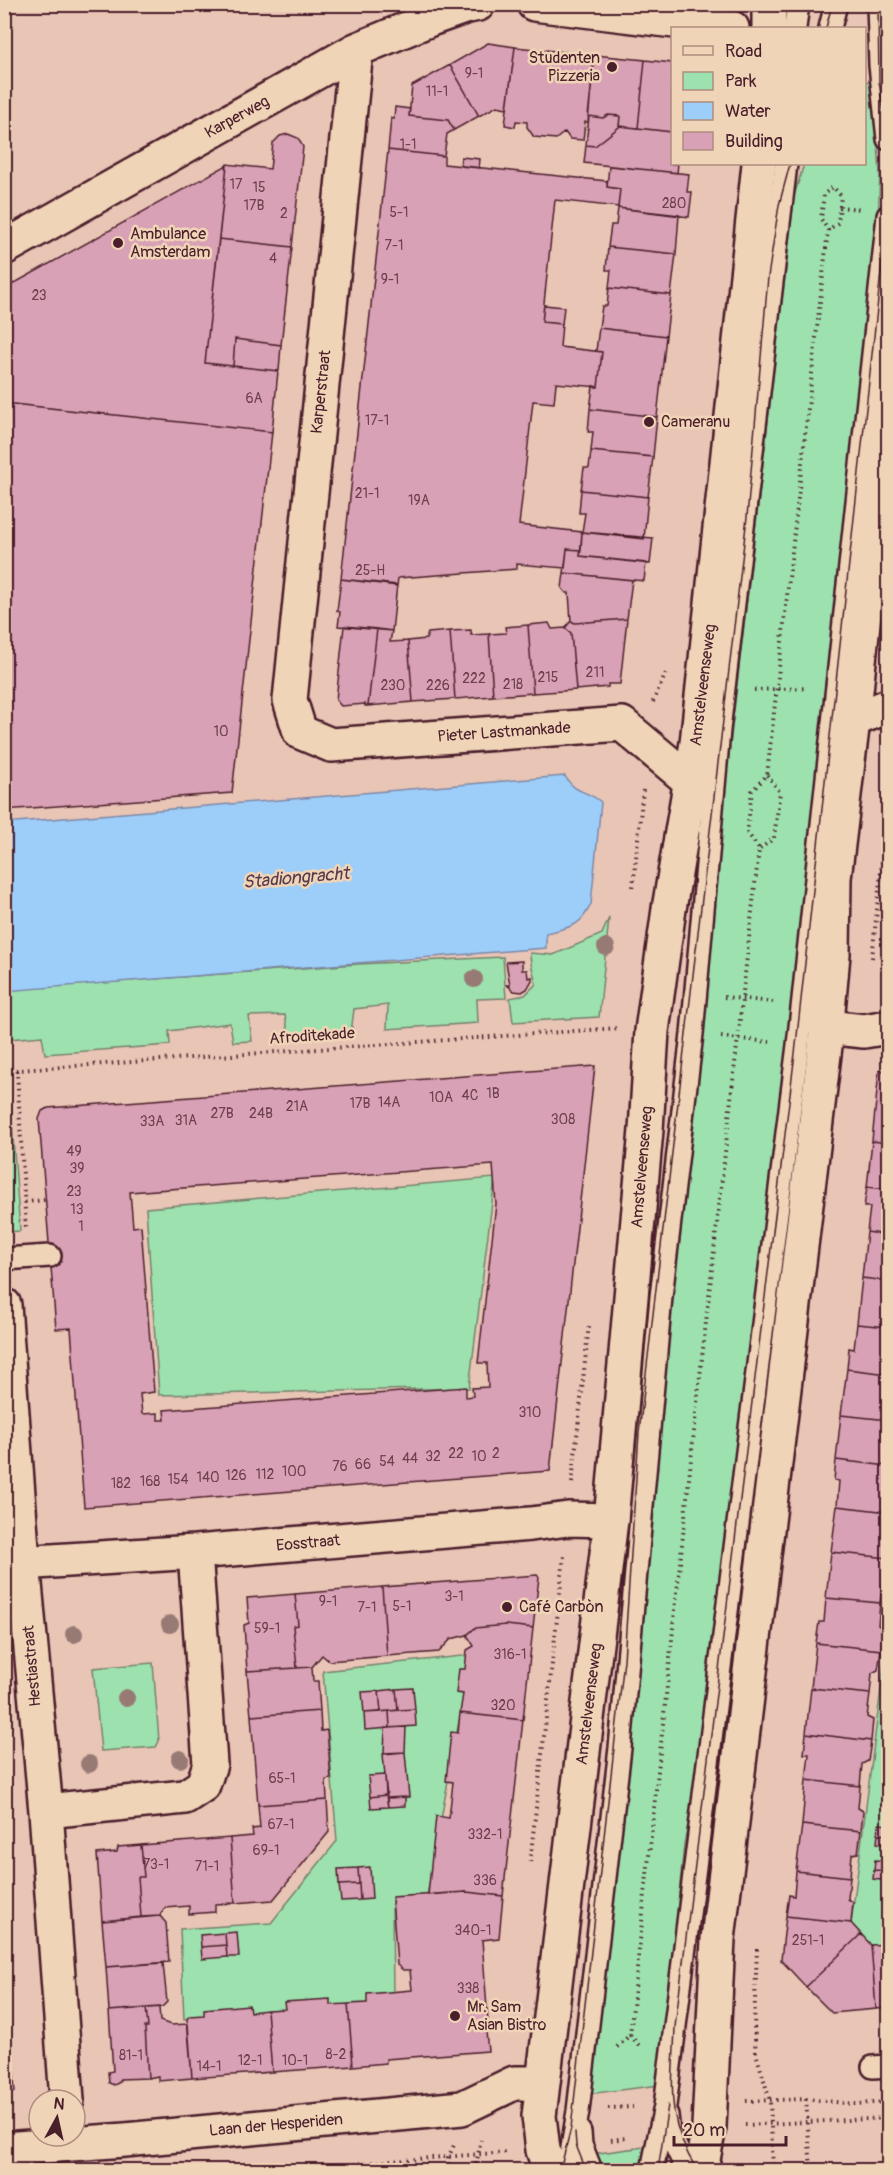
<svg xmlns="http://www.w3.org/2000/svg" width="893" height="2175" viewBox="0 0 893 2175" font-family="Pangolin,sans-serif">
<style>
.green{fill:#9de2ae;stroke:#74806c;stroke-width:1.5}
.water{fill:#9dcef9;stroke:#7c88a7;stroke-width:1.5}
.building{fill:#d9a1b5;stroke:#4a1f2b;stroke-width:1.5;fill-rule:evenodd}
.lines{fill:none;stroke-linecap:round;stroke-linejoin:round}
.service-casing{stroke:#4a1f2b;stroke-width:26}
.minor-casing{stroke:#4a1f2b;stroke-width:38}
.secondary-casing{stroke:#4a1f2b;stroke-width:38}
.path{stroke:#4a1f2b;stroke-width:4;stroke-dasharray:1.5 4.5;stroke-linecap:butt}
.service{stroke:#f0d4b7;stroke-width:21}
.minor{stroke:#f0d4b7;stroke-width:33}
.secondary{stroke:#f0d4b7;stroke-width:33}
.tram{stroke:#4a1f2b;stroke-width:1.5}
.tree{fill:#987a75}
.poi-dot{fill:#4a1f2b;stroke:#f0d4b7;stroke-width:2}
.labels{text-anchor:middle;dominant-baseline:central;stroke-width:5;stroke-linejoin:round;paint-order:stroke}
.number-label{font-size:14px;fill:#6e404e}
.poi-label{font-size:16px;fill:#4a1f2b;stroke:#f0d4b7;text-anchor:start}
.street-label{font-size:16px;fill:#4a1f2b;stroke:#f0d4b7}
.water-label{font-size:18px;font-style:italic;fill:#56394a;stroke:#f0d4b7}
</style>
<rect width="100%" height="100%" fill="#e9c5b6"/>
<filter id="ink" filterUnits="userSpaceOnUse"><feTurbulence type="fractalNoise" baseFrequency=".0167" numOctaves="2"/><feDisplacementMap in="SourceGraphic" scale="12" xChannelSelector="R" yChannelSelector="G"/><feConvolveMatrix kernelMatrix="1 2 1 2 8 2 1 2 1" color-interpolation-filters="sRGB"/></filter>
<g filter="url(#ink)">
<path class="green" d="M865 82 874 83 880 174 878 222 752 1361 704 1750 684 1844 660 2085 588 2094 694 1052 792 215 794 196 804 164H864Z
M609 918 599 1017 513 1022 510 998 525 995 536 984C534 973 530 965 530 953L553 955 602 934Z
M503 957 506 998 477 999 478 1023 387 1029 388 1005 354 1009 351 1033 289 1037 285 1015 249 1016 252 1041 233 1042 230 1023 169 1031 170 1045 45 1054 42 1036 9 1039 8 1058 5 1059V990L358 964Z
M5 1097H10L20 1231 5 1232Z
M495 1178 469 1388 159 1395 146 1208Z
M888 1634V1951L850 1955V1932Z
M471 1655 427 1896 392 1901 393 2001 184 2019 180 1929 271 1923 337 1841 323 1671Z
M153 1663 159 1741 156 1747 101 1751 93 1668Z
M652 2146 644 2170H597L592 2154Z"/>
<path class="water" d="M565 776C575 794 587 790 601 802L591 904C580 928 570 927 546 933V948L5 991V823Z"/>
<path class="building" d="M488 43 515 47 507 108 497 106 479 116 450 65Z
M515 47 594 55 588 122H585L583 140 570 139 565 132 556 139 534 137 527 127V122L516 121 515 127 505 125Z
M595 55 645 60 638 128 619 126 620 116 608 115 603 118 588 116Z
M645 60 672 63V132L638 128Z
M450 65 479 116 454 130 448 120 409 116 412 86Z
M395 107 410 109 409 116 448 120 454 130 447 134 444 156 388 150 391 118 394 119Z
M608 115 620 116 619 127 595 146 586 145 589 116 603 118Z
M619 126 672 132V164H678L677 173 584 163 586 145 595 146 619 127Z
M288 134 298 138 303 147 292 247 219 239 227 164 270 169 273 143 280 136Z
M388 150 444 156V164L607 181V187L620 189 618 207 555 200 542 322 562 324 560 347 602 352 598 387 556 383 554 403 533 401 519 525 582 532 581 550 567 549 565 568 517 564V569L398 578 397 586 341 579Z
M461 157 480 159 479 168 460 166Z
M227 165 205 363 278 371 272 432 4 403V289Z
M609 166 689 174 687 192H692L689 217 618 208 620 189 607 187Z
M618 208 679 215 676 254 608 247 611 225H616Z
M219 239 292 247 281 345 235 339 233 366 205 363Z
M608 247 676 254 671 295 609 288 611 270H606Z
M609 288 671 295 666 336 599 328 602 306H607Z
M544 305 564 307 562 324 542 322Z
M599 328 666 336 657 417 590 409 593 386 598 387 602 352 596 351Z
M235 339 281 345 279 371 233 366Z
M4 403 272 432 232 793 4 810Z
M590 409 657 417 653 457 591 451 593 432H588Z
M591 451 653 457 648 497 581 490 584 468H589Z
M581 490 648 497 644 539 582 532 585 513H579Z
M582 532 653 538 650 564 580 556Z
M567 549 581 550 580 556 646 563 644 581 564 573Z
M564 573 632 580 627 619 575 623 571 621 569 593H566L562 588Z
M341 579 397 585 392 631 338 626 340 612 337 611Z
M627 619 620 684H608V687L576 690 571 633 565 628 571 621 575 623Z
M549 623 552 629 565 628 571 633 576 690 533 693 528 625Z
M528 625 533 693 493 696 489 634 506 633 505 627Z
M344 626 377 629 368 706H365V704L341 706 336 700Z
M377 629 392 631 390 642 408 641 413 702 368 706Z
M471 630V635L489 634 493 696 455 699 450 631Z
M450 631 455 699 413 702 408 641 426 639 428 633Z
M522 961V970H527L528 978 532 977V980L527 989 522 992 514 991 507 985H510L506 962Z
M595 1066 550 1471 84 1507 71 1328 56 1329 39 1119 42 1111 48 1108ZM493 1165 496 1204 478 1363H487L488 1387 472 1388 473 1396 466 1397V1387L164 1410 165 1420H158V1413L142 1414 140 1394 154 1392 141 1226 133 1227 130 1192Z
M881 1069 888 1076V1143L872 1141 879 1071Z
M872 1141 888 1143V1189L867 1187Z
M867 1187 888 1189V1235L867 1232 870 1207H864Z
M867 1232 888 1235V1281L862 1278Z
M862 1278 888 1281V1327L857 1324Z
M857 1324 888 1327V1374L847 1369 849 1348 854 1349Z
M847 1369 888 1374V1420L841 1415Z
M841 1415 888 1420V1466L836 1460Z
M836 1460 888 1466V1512L837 1506 839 1481 834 1480Z
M837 1506 888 1512V1558L831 1552Z
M831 1552 888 1558V1579L883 1581 880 1603 826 1598Z
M537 1575 539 1577 533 1628 506 1625 475 1628 467 1635 451 1639 439 1652 387 1656 382 1587Z
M382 1587 387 1656 329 1661 322 1655 312 1667 297 1668 293 1626 298 1625 295 1594Z
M295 1594 298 1625 293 1626 297 1668 247 1671 244 1625 249 1623 247 1598Z
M826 1598 880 1603 878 1625 883 1628 881 1650 816 1643 819 1622H824Z
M506 1625 533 1628 523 1720 460 1713 463 1694 456 1693 459 1669H465L467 1650 474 1646 467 1635 475 1628Z
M816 1643 881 1650 878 1670 872 1673 870 1694 811 1688Z
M312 1667 313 1681H318L320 1711 251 1716 247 1671Z
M413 1688 415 1709 398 1710 396 1689Z
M811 1688 870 1694 867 1717 873 1720 871 1741 806 1733Z
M396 1689 398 1710 381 1712 379 1691Z
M379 1691 381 1712 364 1713 362 1692Z
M415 1709 416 1726 390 1728 389 1711Z
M320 1711 321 1731 327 1730 331 1779 326 1780 327 1800 258 1805 251 1716Z
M389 1711 390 1728 365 1730 364 1713Z
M460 1713 523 1720 503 1896 466 1892 428 1895 436 1816 449 1818 453 1782 446 1781 451 1732 458 1733Z
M406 1727 405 1752 384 1753 385 1728Z
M806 1733 871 1741 868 1761 862 1764 860 1786 806 1780 809 1754H804Z
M405 1752 409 1797 387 1798 383 1754Z
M385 1775 386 1795 370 1797 368 1776Z
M806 1780 860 1786 858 1808 863 1811 861 1831 802 1825Z
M386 1795 388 1807 371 1808 370 1797Z
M405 1797V1806L388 1807 387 1798Z
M327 1800 329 1832 273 1900 235 1903 230 1838 253 1836 252 1829 260 1828 258 1805Z
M879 1824 888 1825V1835L878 1834Z
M802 1825 861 1831 858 1853 852 1854 850 1877 796 1871Z
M878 1834 888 1835V1845L877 1843Z
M230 1838 235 1903 215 1904V1912L189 1914V1906L165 1908 160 1916 141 1917 138 1877H144L141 1845Z
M141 1845 144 1877H138L141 1917 102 1921 97 1854 117 1852 118 1847Z
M875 1860 888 1861V1871L874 1870Z
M370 1867 372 1899 360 1900 358 1868Z
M358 1868 359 1884 339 1885 338 1869Z
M874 1870 888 1871V1881L873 1879Z
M796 1871 850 1877 848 1899 853 1902 851 1923 786 1916 789 1895 794 1896Z
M359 1884 360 1900 341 1901 339 1885Z
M466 1892 503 1896 499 1938 482 1940 488 2022H485L488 2051 386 2059V2063L353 2066 348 2004 367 2003V1994L412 1990 410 1970H403L397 1965 392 1897Z
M160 1916 166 1923 169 1962 106 1967 102 1921Z
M786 1916 851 1923 861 1934 806 1987 781 1960Z
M237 1932 239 1957H227L225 1933Z
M225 1933 226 1945 201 1947 200 1935Z
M861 1934 871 1945 876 2009 832 2013 806 1987Z
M888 1944V2008L876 2009 871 1945Z
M226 1945 227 1957 202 1959 201 1947Z
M4 1955 15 2092 4 2093Z
M163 1963 167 2002 162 2007 109 2011 106 1967Z
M330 1999V2005L348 2004 353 2066 272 2072 267 2010 285 2009 284 2002Z
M249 2005 250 2012 267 2010 272 2072 192 2078 187 2019 189 2016 204 2015V2009Z
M159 2007 160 2021 171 2025 188 2024 192 2078 158 2081V2076L148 2078 145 2027H148L146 2008Z
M146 2008 148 2027H145L148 2078 120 2079V2082L114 2085 109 2083 108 2072 113 2071 109 2011Z"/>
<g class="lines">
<defs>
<path id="service" d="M878 4 880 65 888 139
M795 28 798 4
M830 28 836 4
M4 1259 50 1256
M873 2067 888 2066
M667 2115 669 2132 687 2170
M580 2132 581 2145 591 2170
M566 2170 570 2160 578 2111 620 1748 661 1297 692 1034 719 730 786 164
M652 2170 665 2106 798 1045 888 216"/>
<path id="minor" d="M534 4 732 28
M356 50 290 700 300 732 331 745 622 724 690 781
M4 248 356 50 433 18 464 7 478 4
M853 720 888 706
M826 1027 864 1031 888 1027
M4 1305 23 1562 46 1811 67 2100
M4 1564 195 1552 531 1524 568 1519 611 1520
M46 1811 185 1797 203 1785 210 1764 195 1552
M4 2149 125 2140 462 2108 514 2083H542"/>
<path id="secondary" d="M769 4V28
M550 2170 543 2150 539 2116 611 1520 646 1130 652 1031 669 909 697 743 759 164
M701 2170 709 2127 718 1939 825 1046 833 954 834 878 853 720 888 379"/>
</defs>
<use href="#service" class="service-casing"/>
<use href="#minor" class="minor-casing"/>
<use href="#secondary" class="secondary-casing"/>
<path class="path" d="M839 207 861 209
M754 690 807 688
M653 702 666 673
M760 849 774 838 780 792 767 775
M633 887 643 790
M872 958 888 803
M724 997 773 1002
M721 1037 770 1042
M17 1070 26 1228
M4 1071 618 1028
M25 1202 45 1200
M572 1483 589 1324
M530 1862 564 1556
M757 1949 754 2026 756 2053 770 2101 773 2170
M630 2035 641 2048
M617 2047 630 2035 698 1394 759 849 747 832 752 791 767 775 828 230 821 219 824 194 833 187 841 196 838 223 828 230
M806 2099 811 2170
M746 2101 806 2099 855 2104 888 2102
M608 2108 633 2107
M745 2125 888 2118
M611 2140 627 2138
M276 2170 508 2152
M449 2170 448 2158 454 2145
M475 2170 481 2140"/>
<use href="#service" class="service"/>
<use href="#minor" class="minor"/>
<use href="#secondary" class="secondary"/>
<path class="tram" d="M826 28 832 4
M575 2132 576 2145 586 2170
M560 2170 571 2128 624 1660 639 1433 747 517 768 277 779 205 790 164
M658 2170 668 2105
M697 2170C664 2117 673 2086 675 2027L796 1045 886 227V127L879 81 878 4"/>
</g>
<g class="tree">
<circle cx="606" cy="947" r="9"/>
<circle cx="474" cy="979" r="9"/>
<circle cx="170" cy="1624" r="9"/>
<circle cx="74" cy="1634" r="9"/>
<circle cx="126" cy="1698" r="9"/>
<circle cx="180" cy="1759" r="9"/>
<circle cx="89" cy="1764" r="9"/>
</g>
</g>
<g class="poi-dot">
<circle cx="612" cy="67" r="6"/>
<circle cx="118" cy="243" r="6"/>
<circle cx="649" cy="422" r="6"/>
<circle cx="507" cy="1607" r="6"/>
<circle cx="455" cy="2016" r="6"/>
</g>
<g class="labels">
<g class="number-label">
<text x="474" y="73">9-1</text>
<text x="437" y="91">11-1</text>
<text x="408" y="144">1-1</text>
<text x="236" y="184">17</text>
<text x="259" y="187">15</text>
<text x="674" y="203">280</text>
<text x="254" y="205">17B</text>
<text x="399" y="212">5-1</text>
<text x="284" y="213">2</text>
<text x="394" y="245">7-1</text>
<text x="273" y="258">4</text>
<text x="390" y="279">9-1</text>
<text x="39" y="295">23</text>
<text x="254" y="398">6A</text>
<text x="377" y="420">17-1</text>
<text x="367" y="493">21-1</text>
<text x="419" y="500">19A</text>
<text x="370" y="570">25-H</text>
<text x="595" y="672">211</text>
<text x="548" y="677">215</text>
<text x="474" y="678">222</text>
<text x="513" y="684">218</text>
<text x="393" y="685">230</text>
<text x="438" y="685">226</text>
<text x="221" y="731">10</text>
<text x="493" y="1093">1B</text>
<text x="470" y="1095">4C</text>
<text x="441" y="1097">10A</text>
<text x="389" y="1102">14A</text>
<text x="360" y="1103">17B</text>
<text x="297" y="1106">21A</text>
<text x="222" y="1113">27B</text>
<text x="261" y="1113">24B</text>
<text x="563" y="1119">308</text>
<text x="186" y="1120">31A</text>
<text x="152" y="1121">33A</text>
<text x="74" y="1151">49</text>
<text x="77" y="1168">39</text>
<text x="74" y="1191">23</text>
<text x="77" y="1209">13</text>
<text x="81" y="1226">1</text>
<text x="530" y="1412">310</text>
<text x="456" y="1453">22</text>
<text x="496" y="1453">2</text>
<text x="433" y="1456">32</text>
<text x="479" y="1456">10</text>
<text x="410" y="1458">44</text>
<text x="387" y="1461">54</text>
<text x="363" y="1464">66</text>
<text x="340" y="1466">76</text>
<text x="294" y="1471">100</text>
<text x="265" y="1474">112</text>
<text x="236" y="1475">126</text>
<text x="208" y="1477">140</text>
<text x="178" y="1479">154</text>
<text x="150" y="1481">168</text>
<text x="121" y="1483">182</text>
<text x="454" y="1596">3-1</text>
<text x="328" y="1601">9-1</text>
<text x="402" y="1606">5-1</text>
<text x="367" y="1607">7-1</text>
<text x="267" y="1628">59-1</text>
<text x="510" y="1654">316-1</text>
<text x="503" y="1705">320</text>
<text x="282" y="1778">65-1</text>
<text x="281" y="1824">67-1</text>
<text x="485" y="1834">332-1</text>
<text x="266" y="1850">69-1</text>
<text x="156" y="1864">73-1</text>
<text x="207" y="1866">71-1</text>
<text x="485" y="1880">336</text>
<text x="473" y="1930">340-1</text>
<text x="808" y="1940">251-1</text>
<text x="468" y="1988">338</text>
<text x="336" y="2054">8-2</text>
<text x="131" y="2055">81-1</text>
<text x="250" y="2060">12-1</text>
<text x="295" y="2060">10-1</text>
<text x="209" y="2066">14-1</text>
</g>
<g class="poi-label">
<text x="600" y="58" text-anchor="end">Studenten<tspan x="600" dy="18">Pizzeria</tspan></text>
<text x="130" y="234">Ambulance<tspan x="130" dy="18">Amsterdam</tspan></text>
<text x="661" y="422">Cameranu</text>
<text x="519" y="1607">Café Carbòn</text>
<text x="467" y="2007">Mr. Sam<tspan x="467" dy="18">Asian Bistro</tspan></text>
</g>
<g class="street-label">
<text transform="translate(237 117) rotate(-29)">Karperweg</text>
<text transform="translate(321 392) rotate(-84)">Karperstraat</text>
<text transform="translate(703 685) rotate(-83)">Amstelveenseweg</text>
<text transform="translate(504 732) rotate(-4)">Pieter Lastmankade</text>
<text transform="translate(312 1036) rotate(-4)">Afroditekade</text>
<text transform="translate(642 1167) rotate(-85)">Amstelveenseweg</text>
<text transform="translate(308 1543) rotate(-5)">Eosstraat</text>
<text transform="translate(32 1666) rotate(-95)">Hestiastraat</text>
<text transform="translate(589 1704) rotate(-83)">Amstelveenseweg</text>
<text transform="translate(276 2125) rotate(-5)">Laan der Hesperiden</text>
</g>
<g class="water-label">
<text transform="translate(296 878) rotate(-5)">Stadiongracht</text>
</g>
</g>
<rect width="893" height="2175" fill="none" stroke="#f0d4b7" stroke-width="24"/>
<rect x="12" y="12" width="869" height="2151" fill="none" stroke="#4a1f2b" stroke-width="2" filter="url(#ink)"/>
<rect x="671" y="27" width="195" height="138" fill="#f0d4b7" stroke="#ae8c7f" stroke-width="1.5"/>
<rect x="683" y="46" width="30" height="9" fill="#f0d4b7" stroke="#ae8c7f" stroke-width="1.5"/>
<text x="725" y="57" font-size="18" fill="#4a1f2b">Road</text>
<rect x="683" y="72" width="30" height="18" fill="#9de2ae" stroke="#ae8c7f" stroke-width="1.5"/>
<text x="725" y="87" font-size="18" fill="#4a1f2b">Park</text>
<rect x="683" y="102" width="30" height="18" fill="#9dcef9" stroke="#ae8c7f" stroke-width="1.5"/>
<text x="725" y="117" font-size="18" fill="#4a1f2b">Water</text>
<rect x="683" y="132" width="30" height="18" fill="#d9a1b5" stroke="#ae8c7f" stroke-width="1.5"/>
<text x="725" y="147" font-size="18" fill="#4a1f2b">Building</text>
<g transform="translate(57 2118) rotate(8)"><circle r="28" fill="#f0d4b7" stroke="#ae8c7f" stroke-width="1.5"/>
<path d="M0-4.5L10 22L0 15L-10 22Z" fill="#4a1f2b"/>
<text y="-9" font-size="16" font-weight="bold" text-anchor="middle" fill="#4a1f2b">N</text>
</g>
<path d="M674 2136v9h112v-9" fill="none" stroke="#4a1f2b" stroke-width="3"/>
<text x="683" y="2136" font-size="18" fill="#4a1f2b" stroke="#f0d4b7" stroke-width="4.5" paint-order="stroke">20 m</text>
</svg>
